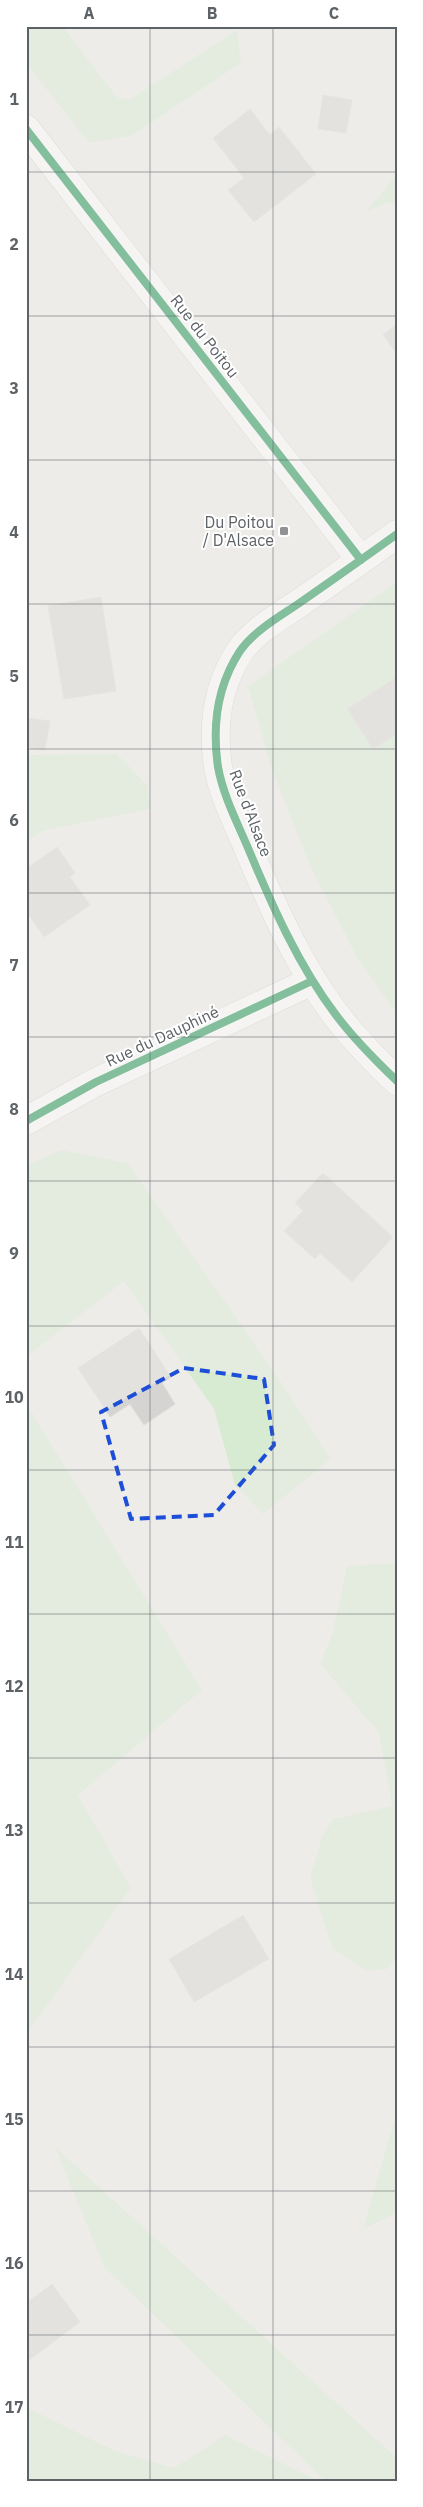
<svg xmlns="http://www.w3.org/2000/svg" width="423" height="2507" viewBox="0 0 423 2507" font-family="'IBM Plex Sans',sans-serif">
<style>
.green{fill:#d7ebd2}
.building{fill:#d6d4d2;stroke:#dedbd7}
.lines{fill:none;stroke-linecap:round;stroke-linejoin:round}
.minor-casing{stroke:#c9c9ca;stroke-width:29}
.minor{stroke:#fcfcfc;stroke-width:28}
.cycleway-casing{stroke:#fff;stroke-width:11}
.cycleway{stroke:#00873e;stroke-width:8}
.marked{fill:none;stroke:#1d4ed8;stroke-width:4;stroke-dasharray:10 6;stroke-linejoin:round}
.grid{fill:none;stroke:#5d6267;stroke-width:1;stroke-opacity:0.55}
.poi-dot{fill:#909294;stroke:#fff;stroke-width:2}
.labels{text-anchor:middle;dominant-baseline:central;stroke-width:4;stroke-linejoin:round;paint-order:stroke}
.street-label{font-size:16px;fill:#5d6267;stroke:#fff}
.poi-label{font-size:16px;fill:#5d6267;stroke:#fff;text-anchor:end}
.neatline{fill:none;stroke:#5d6267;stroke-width:2}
.grid-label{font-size:16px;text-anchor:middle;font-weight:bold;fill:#5d6267}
</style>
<rect width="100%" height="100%" fill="#eeece9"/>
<path class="green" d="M26 26H62L117 97 129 100 237 30 241 63 131 136 89 143 26 63Z
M397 174V202L388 203 366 212Z
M397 582V1014L358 959 312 870 272 770 248 686Z
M117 754 148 786 151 809 42 831 26 842V755Z
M61 1150 128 1163 279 1379 331 1459 263 1514 235 1485 214 1409 124 1281 26 1357V1166Z
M26 1403 202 1690 78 1795 131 1888 26 2035Z
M395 1563 397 1566V1957L387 1969 366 1971 332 1948 310 1878 322 1837 333 1819 392 1806 379 1733 320 1664 333 1632 347 1566Z
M397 2110V2211L391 2216 363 2229Z
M55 2147 397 2458V2481H325L104 2267Z
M26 2407 115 2451 174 2468 225 2435 319 2481H26Z"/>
<path class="building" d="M323 95 352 100 346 133 318 129Z
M250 109 270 135 279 127 316 174 254 222 228 190 244 178 213 138Z
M397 324V354L383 335Z
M101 597 116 691 64 699 48 606Z
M397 677V734L373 749 347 709Z
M26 718 50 721 45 750 26 747Z
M57 847 75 873 70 877 90 905 44 937 26 911V869Z
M323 1173 393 1237 352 1282 320 1253 315 1259 284 1231 303 1211 295 1203Z
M139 1328 171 1377 162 1383 175 1404 144 1425 130 1404 110 1417 78 1368Z
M243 1915 269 1959 194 2002 169 1959Z
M52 2284 80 2322 28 2361 26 2358V2303Z"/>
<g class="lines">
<defs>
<path id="minor" d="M26 129 361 560
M397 534C364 558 331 581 298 604 279 617 254 631 240 651 217 686 212 726 218 767 223 795 237 822 248 848 272 905 298 965 336 1015 354 1039 375 1060 397 1081
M26 1121 96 1082 312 981"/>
</defs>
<use href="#minor" class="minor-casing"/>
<use href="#minor" class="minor"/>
<defs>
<path id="cycleway" d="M26 129 361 560
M397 534C364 558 331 581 298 604 279 617 254 631 240 651 217 686 212 726 218 767 223 795 237 822 248 848 272 905 298 965 336 1015 354 1039 375 1060 397 1081
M26 1121 96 1082 312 981"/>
</defs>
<use href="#cycleway" class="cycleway-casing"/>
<use href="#cycleway" class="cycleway"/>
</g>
<path d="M0 0H423V2507H0ZM184 1368 264 1379 274 1445 214 1515 131 1519 101 1412Z" fill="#eeece9" fill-opacity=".55" fill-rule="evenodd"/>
<path class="marked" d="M184 1368 264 1379 274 1445 214 1515 131 1519 101 1412Z"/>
<path class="grid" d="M150 26V2481M273 26V2481M26 172H397M26 316H397M26 460H397M26 604H397M26 749H397M26 893H397M26 1037H397M26 1181H397M26 1326H397M26 1470H397M26 1614H397M26 1758H397M26 1903H397M26 2047H397M26 2191H397M26 2335H397"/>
<rect class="poi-dot" x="279" y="526" width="10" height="10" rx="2.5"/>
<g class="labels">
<g class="street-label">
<text transform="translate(205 336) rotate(52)">Rue du Poitou</text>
<text transform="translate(251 813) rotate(69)">Rue d'Alsace</text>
<text transform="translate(162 1036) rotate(-25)">Rue du Dauphiné</text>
</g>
<g class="poi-label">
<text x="274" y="522">Du Poitou<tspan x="274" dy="18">/ D'Alsace</tspan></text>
</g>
</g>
<rect width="423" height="2507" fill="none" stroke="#ffffff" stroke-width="55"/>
<rect x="28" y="28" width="368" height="2452" class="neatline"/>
<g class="grid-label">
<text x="89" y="19">A</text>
<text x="212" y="19">B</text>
<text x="334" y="19">C</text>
<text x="14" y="105">1</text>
<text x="14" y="250">2</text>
<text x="14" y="394">3</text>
<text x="14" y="538">4</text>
<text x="14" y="682">5</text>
<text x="14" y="826">6</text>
<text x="14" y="971">7</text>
<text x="14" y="1115">8</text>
<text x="14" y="1259">9</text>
<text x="14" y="1403">10</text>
<text x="14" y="1548">11</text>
<text x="14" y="1692">12</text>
<text x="14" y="1836">13</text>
<text x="14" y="1980">14</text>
<text x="14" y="2125">15</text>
<text x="14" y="2269">16</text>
<text x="14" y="2413">17</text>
</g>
</svg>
